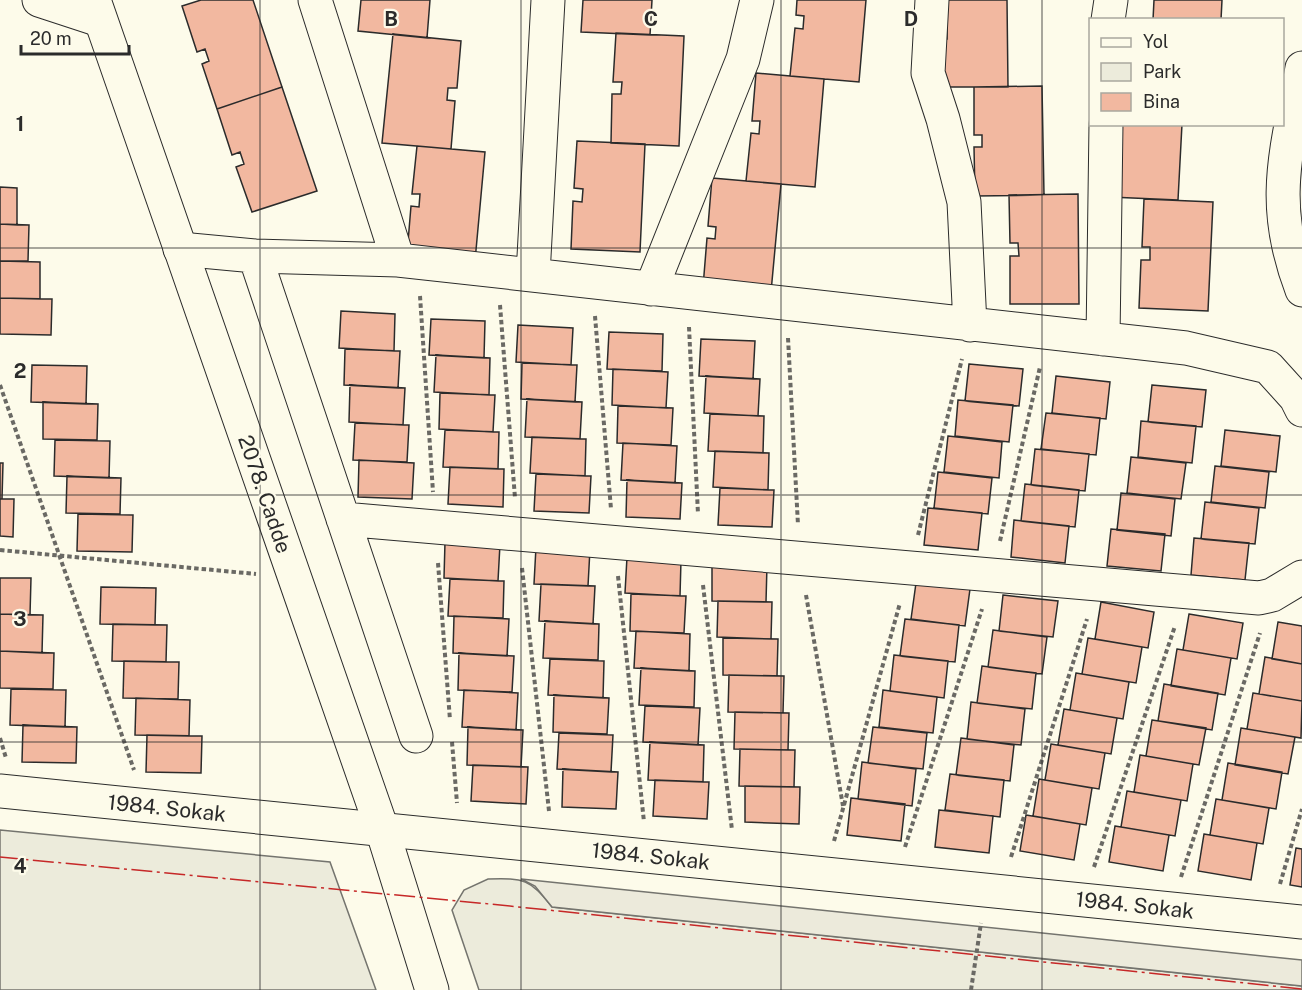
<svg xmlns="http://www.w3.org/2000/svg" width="1302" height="990" viewBox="0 0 1302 990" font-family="'Public Sans',sans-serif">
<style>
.green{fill:#ecebdb;stroke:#74746e;stroke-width:1.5}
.parking{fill:#eceadb;stroke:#74746e;stroke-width:1.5}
.building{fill:#f2b8a0;stroke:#2b2b2b;stroke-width:1.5}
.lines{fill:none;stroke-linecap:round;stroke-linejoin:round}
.street-casing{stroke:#2b2b2b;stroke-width:35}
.secondary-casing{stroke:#2b2b2b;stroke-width:35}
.path{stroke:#6a6964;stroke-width:4;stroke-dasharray:4.5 3;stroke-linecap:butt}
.street{stroke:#fdfbea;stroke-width:33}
.secondary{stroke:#fdfbea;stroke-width:33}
.power{stroke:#c62828;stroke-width:1.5;stroke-dasharray:21 4.5 3 4.5;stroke-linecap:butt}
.grid{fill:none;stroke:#2b2b2b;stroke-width:1.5;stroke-opacity:0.55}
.labels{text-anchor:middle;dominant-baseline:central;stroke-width:4.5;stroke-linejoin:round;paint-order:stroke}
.street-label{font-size:21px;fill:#2b2b2b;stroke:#fdfbea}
.grid-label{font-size:20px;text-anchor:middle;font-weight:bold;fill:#2b2b2b;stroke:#fdfbea;stroke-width:4.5;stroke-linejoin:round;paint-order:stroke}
</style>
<rect width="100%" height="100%" fill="#fdfbea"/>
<path class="green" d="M0 830 330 862 376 990H0Z
M488 879C524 878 530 879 552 907L1302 986V990H479L452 910 464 890Z"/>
<path class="parking" d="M521 879 1302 960V986L552 907 535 886Z"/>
<path class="building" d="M201 0H253L282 87 217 109 202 64 209 61 205 49 197 52 182 6Z
M361 0H430L427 38 358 31Z
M583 0H652L650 35 581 32Z
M797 0H866L859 82 790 76 795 28 803 29 804 16 796 15Z
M939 0H1007L1008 87H939V39H947V26H939Z
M1154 0H1222L1221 20H1153Z
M616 33 684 36 679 146 611 143 612 94H621L622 82H613Z
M393 34 461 41 457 88H448L447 100 455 101 451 149 382 143Z
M756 73 824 79 815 187 746 181 751 133 759 134 760 121H752Z
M1042 86 1044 195 975 196 974 147H982V135H974V87Z
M282 87 317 191 252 212 236 167 244 164 240 152 232 155 217 109Z
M1113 124H1182L1178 200 1110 197Z
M577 141 645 144 640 252 571 249 573 201 582 202 583 189 574 188Z
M417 146 485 152 475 261 407 254 411 206 419 207 420 194H412Z
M712 178 781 184 771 292 703 287 707 238 715 239 716 227 708 226Z
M0 187 17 188V225L0 224Z
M1078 194 1079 304H1010V256H1019L1018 243H1010L1009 195Z
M1144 199 1213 202 1208 311 1139 308 1141 260H1150V247H1142Z
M0 224 29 225 28 261H0Z
M0 261 40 262V299L0 298Z
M0 298 52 299 51 335 0 334Z
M341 311 395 314 394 351 339 348Z
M431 319 485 321 484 358 429 355Z
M518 325 573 328 571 365 516 362Z
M609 332 663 334 662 371 607 369Z
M701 339 755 341 753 379 699 376Z
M345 349 400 351 398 388 344 385Z
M436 355 490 358 489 395 434 392Z
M522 363 577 365 575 402 521 399Z
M969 364 1023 369 1019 406 965 401Z
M32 365 87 366 86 404 31 402Z
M613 369 668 372 666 408 612 405Z
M706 376 760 379 758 416 704 413Z
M1056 376 1110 382 1106 419 1052 413Z
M350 385 405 388 403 425 349 422Z
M1152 385 1206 390 1202 427 1148 422Z
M440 393 495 395 493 432 439 429Z
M527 399 582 402 580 439 525 437Z
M958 400 1013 405 1009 442 955 436Z
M43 402 98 404 97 440 43 439Z
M618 406 673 408 671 445 617 443Z
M1046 413 1100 418 1096 455 1041 449Z
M710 414 764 416 763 453 708 451Z
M1141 421 1196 426 1192 463 1138 457Z
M355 423 409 425 407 462 353 460Z
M445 430 499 432 498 469 443 467Z
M1225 430 1280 436 1276 472 1221 466Z
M948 436 1002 442 999 478 944 472Z
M532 437 586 439 585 476 530 473Z
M55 440 110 441 109 478 54 476Z
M623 443 677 446 675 483 621 480Z
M1035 449 1089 454 1085 491 1031 485Z
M715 451 769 453 768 490 713 487Z
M1131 457 1186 463 1181 499 1127 493Z
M359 460 414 463 412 499 358 497Z
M0 463H3L2 499H0Z
M1215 466 1269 472 1265 508 1211 502Z
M450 467 504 469 503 507 448 504Z
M938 472 992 478 988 514 934 508Z
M536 474 591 476 589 513 534 511Z
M67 476 121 478 120 514 66 513Z
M627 480 682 483 680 519 626 517Z
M1025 484 1079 490 1075 527 1021 521Z
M720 488 774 490 772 527 718 525Z
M1121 493 1175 499 1171 536 1117 530Z
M0 499H14L13 537 0 536Z
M1205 502 1259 508 1255 544 1201 539Z
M928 508 982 513 978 550 924 545Z
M78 514 133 515 132 552 77 551Z
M1014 520 1069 526 1065 563 1011 557Z
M1111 529 1165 534 1161 571 1107 566Z
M1194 538 1249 543 1245 580 1191 575Z
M445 542 500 544 498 581 444 578Z
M536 547 590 549 588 586 534 584Z
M627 557 681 560 680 596 625 593Z
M712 564 767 565 766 602 712 601Z
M0 578H31L30 615 0 614Z
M450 579 504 581 503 618 448 616Z
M916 583 970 589 965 626 911 619Z
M541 584 595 586 593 624 539 621Z
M101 587 156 588 155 625 100 624Z
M631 594 686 596 684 633 630 631Z
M1003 595 1058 601 1053 637 999 631Z
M718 601 772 602 771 639 717 637Z
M1101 602 1154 612 1148 648 1095 639Z
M0 614 43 615 42 653 0 651Z
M1189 614 1243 623 1237 659 1183 650Z
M454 616 509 619 507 656 453 653Z
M905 619 959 625 955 662 900 656Z
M545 621 599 624 598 660 543 658Z
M1278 622 1302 626V664L1272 659Z
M113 624 167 625 166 662 112 661Z
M993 630 1047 637 1042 674 988 667Z
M636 631 690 634 689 671 634 668Z
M723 638 778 639 777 676 723 675Z
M1088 638 1142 647 1136 683 1082 674Z
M1177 649 1231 658 1225 695 1171 686Z
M0 651 54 653 53 689 0 688Z
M459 653 514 656 512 692 458 690Z
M894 655 948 661 944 698 890 691Z
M1265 657 1302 664V701L1259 694Z
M550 659 604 661 603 698 548 695Z
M124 661 179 662 178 699 123 698Z
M982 666 1036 673 1032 709 977 703Z
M641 668 695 671 694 707 639 705Z
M1076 673 1129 682 1123 719 1070 710Z
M729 675 784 676 783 713 728 712Z
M1164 684 1218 693 1212 730 1158 721Z
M11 689 66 690 65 727 10 725Z
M464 690 518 693 516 730 462 727Z
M883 690 937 697 933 733 879 727Z
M1253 693 1302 701 1301 738 1247 729Z
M554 695 609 698 607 734 553 732Z
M136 698 190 700 189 736 135 735Z
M971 702 1025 709 1021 745 967 739Z
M645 706 700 708 698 745 643 742Z
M1064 709 1117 718 1111 754 1058 745Z
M735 712 789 713 788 750 734 749Z
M1152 720 1206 728 1199 765 1146 756Z
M23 725 77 727 76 763 22 762Z
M468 727 523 730 521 767 467 765Z
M873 727 927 733 923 769 868 763Z
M1241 728 1295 737 1288 774 1235 765Z
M559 733 613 735 611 772 557 769Z
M147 735 202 736 201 773 146 772Z
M961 738 1014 745 1010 781 956 775Z
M650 742 704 745 703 782 648 780Z
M1051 744 1105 753 1099 789 1045 780Z
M740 749 795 750 794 787 739 786Z
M1140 755 1193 764 1187 801 1134 792Z
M862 762 916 769 912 806 858 799Z
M1228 763 1282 772 1276 809 1222 800Z
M473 765 528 767 526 804 471 801Z
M563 769 618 772 616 809 562 807Z
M950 774 1004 780 1000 817 945 810Z
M1039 779 1092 788 1086 825 1033 816Z
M655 780 709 782 707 819 653 816Z
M745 786 800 787 799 824 745 822Z
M1127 791 1181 800 1175 836 1121 827Z
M851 798 905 804 901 841 847 835Z
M1216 799 1269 808 1263 844 1210 835Z
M939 810 993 816 989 853 935 847Z
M1026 815 1080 824 1074 860 1020 851Z
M1115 826 1169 835 1163 871 1109 862Z
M1204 834 1257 843 1251 880 1198 871Z
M1296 848 1302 849V887L1290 885Z"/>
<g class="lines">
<defs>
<path id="street" d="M39 0 100 20
M315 0 398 260
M932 0 928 73 943 119 964 202 970 325
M1108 20 1111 0
M1302 68C1286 154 1269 204 1302 290
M180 249 255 256 398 260 1186 348 1268 367 1296 398 1302 410
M255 256 416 736
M533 275 548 0
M651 289 743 59 757 0
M1103 339 1106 124
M343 519 1259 598 1272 595 1302 577
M0 791 1302 922"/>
<path id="secondary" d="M94 0 382 829 432 990"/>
</defs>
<use href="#street" class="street-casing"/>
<use href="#secondary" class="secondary-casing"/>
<path class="path" d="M420 296 433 492
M500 305 515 498
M595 316 611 509
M689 327 698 514
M788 338 798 525
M0 385 134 770
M918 535 962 359
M1000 541 1040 367
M0 550 256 574
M438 563 450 720
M522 568 549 811
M618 576 644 822
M703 585 732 830
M806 595 843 806
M0 738 6 758
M452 742 457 803
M834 841 900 603
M905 847 982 609
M1011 857 1087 619
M1094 867 1175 626
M1181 877 1260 633
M1280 884 1302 809
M971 990 981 923"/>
<use href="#street" class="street"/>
<use href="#secondary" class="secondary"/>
<path class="power" d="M0 857 500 905 1302 989"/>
</g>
<path class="grid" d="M260 0V990M521 0V990M781 0V990M1042 0V990M0 248H1302M0 495H1302M0 742H1302"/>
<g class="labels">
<g class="street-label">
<text transform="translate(265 494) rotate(71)">2078. Cadde</text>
<text transform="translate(167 808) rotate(6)">1984. Sokak</text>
<text transform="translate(651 856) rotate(6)">1984. Sokak</text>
<text transform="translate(1135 905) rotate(6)">1984. Sokak</text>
</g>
</g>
<g class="grid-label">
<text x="391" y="26">B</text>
<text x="651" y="26">C</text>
<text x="911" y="26">D</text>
<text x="20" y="131">1</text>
<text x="20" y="378">2</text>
<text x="20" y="626">3</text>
<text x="20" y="873">4</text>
</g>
<rect x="1089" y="18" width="195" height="108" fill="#fdfbea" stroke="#a9a89e" stroke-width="1.5"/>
<rect x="1101" y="38" width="30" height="9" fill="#fdfbea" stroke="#a9a89e" stroke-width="1.5"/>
<text x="1143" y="48" font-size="18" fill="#2b2b2b">Yol</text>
<rect x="1101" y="63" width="30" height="18" fill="#ecebdb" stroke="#a9a89e" stroke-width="1.5"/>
<text x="1143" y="78" font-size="18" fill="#2b2b2b">Park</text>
<rect x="1101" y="93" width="30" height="18" fill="#f2b8a0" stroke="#a9a89e" stroke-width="1.5"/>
<text x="1143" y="108" font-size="18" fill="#2b2b2b">Bina</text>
<path d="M21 45v9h108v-9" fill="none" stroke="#2b2b2b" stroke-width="3"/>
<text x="30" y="45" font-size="18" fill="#2b2b2b" stroke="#fdfbea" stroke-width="4.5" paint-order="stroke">20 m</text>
</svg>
